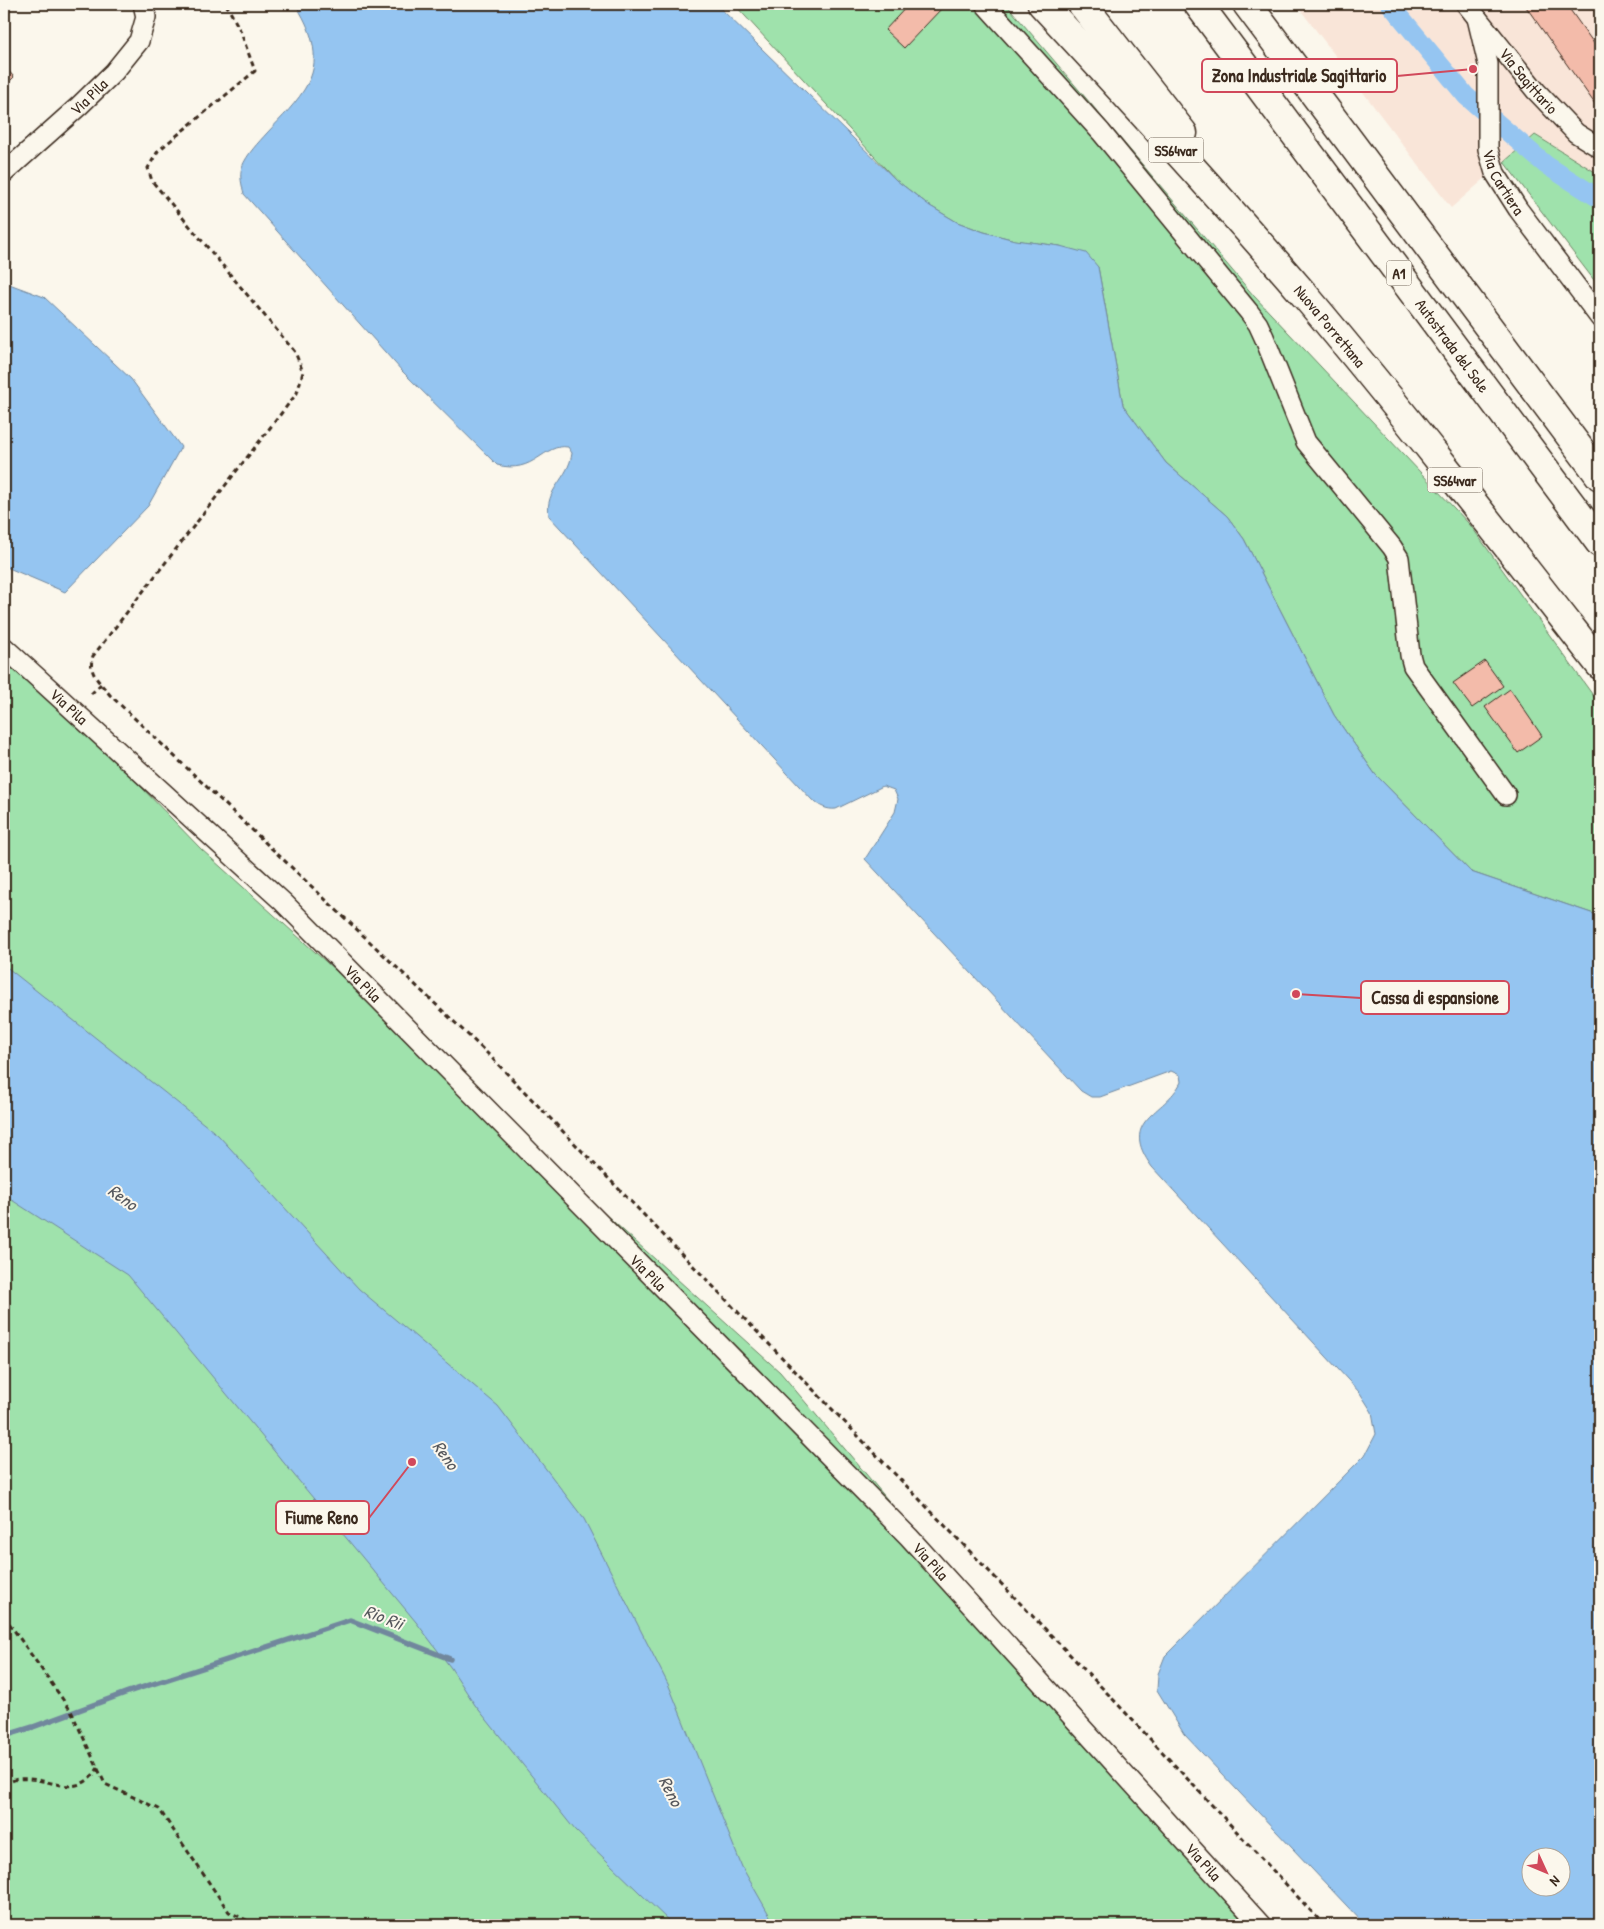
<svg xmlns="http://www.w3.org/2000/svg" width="1604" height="1929" viewBox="0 0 1604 1929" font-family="'Patrick Hand',sans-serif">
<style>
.built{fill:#f9e5d8}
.green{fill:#9fe2ac;stroke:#6d8665}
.water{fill:#95c5f1;stroke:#71879d;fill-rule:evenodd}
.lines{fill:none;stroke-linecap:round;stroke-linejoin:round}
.stream{stroke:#71879d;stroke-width:5.5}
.canal{stroke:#95c5f1;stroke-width:19}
.building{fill:#f3bbaa;stroke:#3b2a1e}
.minor-casing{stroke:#3b2a1e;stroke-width:22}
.highway-casing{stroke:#3b2a1e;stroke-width:31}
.path{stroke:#3b2a1e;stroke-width:3;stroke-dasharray:5 4;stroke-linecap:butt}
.minor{stroke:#fbf7ec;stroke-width:19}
.highway{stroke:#fbf7ec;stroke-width:28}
.labels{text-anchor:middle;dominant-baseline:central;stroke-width:4;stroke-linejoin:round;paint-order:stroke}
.shield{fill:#fbf7ec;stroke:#75685c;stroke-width:1}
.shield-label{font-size:15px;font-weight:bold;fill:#3b2a1e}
.street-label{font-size:16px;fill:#3b2a1e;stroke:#fbf7ec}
.water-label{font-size:18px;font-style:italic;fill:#56585d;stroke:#fbf7ec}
.leader{fill:none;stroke:#d1495b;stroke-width:2}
.callout-dot{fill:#d1495b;stroke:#fbf7ec;stroke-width:2}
.callout{fill:#fbf7ec;stroke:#d1495b;stroke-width:2}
.callout-label{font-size:18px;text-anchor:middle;font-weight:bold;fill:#3b2a1e}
</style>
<rect width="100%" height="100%" fill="#fbf7ec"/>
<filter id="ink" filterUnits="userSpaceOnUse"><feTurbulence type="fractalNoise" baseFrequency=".02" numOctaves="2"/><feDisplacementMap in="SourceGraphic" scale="10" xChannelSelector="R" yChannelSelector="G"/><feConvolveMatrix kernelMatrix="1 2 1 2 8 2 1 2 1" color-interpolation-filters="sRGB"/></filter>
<g filter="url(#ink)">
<path class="built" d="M1296 4H1600V175L1535 135 1451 208Z"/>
<path class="green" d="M734 4H1006L1254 296 1471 526 1600 705V916L1471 872 1375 774 1334 715 1244 539 1227 516 1166 463 1123 405 1098 267 1060 246 1015 240 984 232 957 222 930 206 896 180Z
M1535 135 1600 175V288L1504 162Z
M4 659 57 700 201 849 780 1372 1246 1925H4Z"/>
<path class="water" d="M295 4H716L896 180 930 206 957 222 984 232 1015 240 1060 246 1086 253 1098 267 1123 405 1166 463 1227 516 1244 539 1334 715 1375 774 1471 872 1600 916V1925H1365L1184 1734 1157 1690 1158 1674 1165 1656 1365 1455 1376 1434 1372 1412 1360 1393 1152 1167C1117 1119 1165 1115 1181 1082L1180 1075 1171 1071 1100 1097H1091L1081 1091 865 859 895 812 898 799 894 790 883 786 836 809C826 810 820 806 812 800L549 516C544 489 569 479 572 453L568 447C543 443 535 475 497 465L402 371 244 194C242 185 239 176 242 167 247 154 258 143 267 133 281 118 298 102 308 83 322 57 310 26 295 4ZM1532 1856H1562V1886H1532Z
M4 282 44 297 131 379 181 447 148 506 65 592 4 566Z
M4 965 218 1135 359 1289 498 1406 584 1519 669 1686 742 1867 775 1925H673L575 1830 475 1705 451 1668 416 1622 128 1275 4 1195Z"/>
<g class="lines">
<path class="stream" d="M4 1736 33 1727 128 1692 350 1620 450 1659"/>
<path class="canal" d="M1390 4 1466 96 1546 165 1600 199"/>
</g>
<path class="building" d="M909 4H938L942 8 904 48 885 30Z
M1524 4H1566L1600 52V111Z
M4 66 14 77 4 87Z
M1485 661 1503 686 1472 708 1453 683Z
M1510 689 1542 736 1518 753 1485 707Z"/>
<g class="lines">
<defs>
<g id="minor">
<path d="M985 4 1101 132 1249 312 1258 324 1264 337 1306 442 1392 547 1399 558 1410 655 1413 666 1506 795"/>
<path id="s1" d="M1466 4 1536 91 1576 133 1600 148"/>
<path id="s2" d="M1477 18 1488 64V149L1495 173 1518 209 1600 318"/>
<path id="s3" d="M4 173 79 106 114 72 139 41 146 17 143 4"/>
<path id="s4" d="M4 647 283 902 909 1537 1261 1925"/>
</g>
<g id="highway">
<path id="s5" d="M1042 4C1132 101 1221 198 1307 298 1408 418 1504 542 1600 665"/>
<path d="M1082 4 1183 133"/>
<path id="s6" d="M1198 4 1600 543"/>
<path d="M1247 4 1600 476"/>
</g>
</defs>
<use href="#minor" class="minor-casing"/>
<use href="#highway" class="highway-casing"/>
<path class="path" d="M226 4 240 30 255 71 158 151 148 168 152 181 295 352 303 372 297 393 93 656C87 673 100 682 110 695L487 1053 1110 1696 1324 1925
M91 694 101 684
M4 1616 71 1711 105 1784 159 1809 229 1912 257 1925
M4 1785C8 1783 14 1779 19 1779 50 1776 77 1802 98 1768"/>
<use href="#minor" class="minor"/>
<use href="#highway" class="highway"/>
</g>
</g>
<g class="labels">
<g class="shield">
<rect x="1148.5" y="137.5" width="55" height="25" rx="4"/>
<rect x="1386.5" y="260.5" width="25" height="25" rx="4"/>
<rect x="1427.5" y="467.5" width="55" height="25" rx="4"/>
</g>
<g class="shield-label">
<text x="1176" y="150">SS64var</text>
<text x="1399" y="273">A1</text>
<text x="1455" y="480">SS64var</text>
</g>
<g class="street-label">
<text stroke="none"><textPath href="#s1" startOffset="99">Via Sagittario</textPath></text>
<text stroke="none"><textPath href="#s3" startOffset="114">Via Pila</textPath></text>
<text stroke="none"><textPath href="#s2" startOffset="169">Via Cartiera</textPath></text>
<text stroke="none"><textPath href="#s5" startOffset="432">Nuova Porrettana</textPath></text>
<text stroke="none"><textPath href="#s6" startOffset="426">Autostrada del Sole</textPath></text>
<text stroke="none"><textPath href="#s4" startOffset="88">Via Pila</textPath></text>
<text stroke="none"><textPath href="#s4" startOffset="492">Via Pila</textPath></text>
<text stroke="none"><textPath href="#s4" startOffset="898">Via Pila</textPath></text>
<text stroke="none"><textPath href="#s4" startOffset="1302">Via Pila</textPath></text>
<text stroke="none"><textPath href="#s4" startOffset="1708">Via Pila</textPath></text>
</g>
<g class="water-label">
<text transform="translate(123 1197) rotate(36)">Reno</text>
<text transform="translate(446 1455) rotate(55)">Reno</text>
<text transform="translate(384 1617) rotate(21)">Rio Rii</text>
<text transform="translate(671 1791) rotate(63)">Reno</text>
</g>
</g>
<path class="leader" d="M1473 69L1397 76M1296 994L1361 998M412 1462L369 1518"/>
<g class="callout-dot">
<circle cx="1473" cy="69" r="5"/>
<circle cx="1296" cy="994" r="5"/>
<circle cx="412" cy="1462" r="5"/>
</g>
<g class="callout">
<rect x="1202" y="59" width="195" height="33" rx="5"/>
<rect x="1361" y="981" width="148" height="33" rx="5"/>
<rect x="276" y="1501" width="93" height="33" rx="5"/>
</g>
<g class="callout-label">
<text x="1299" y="82">Zona Industriale Sagittario</text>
<text x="1435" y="1004">Cassa di espansione</text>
<text x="322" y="1524">Fiume Reno</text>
</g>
<rect width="1604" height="1929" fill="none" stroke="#fbf7ec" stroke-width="20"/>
<rect x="10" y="10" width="1584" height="1909" fill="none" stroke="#3b2a1e" stroke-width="2" filter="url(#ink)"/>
<g transform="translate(1546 1872) rotate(134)"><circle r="24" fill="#fbf7ec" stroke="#aea59a"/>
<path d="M0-4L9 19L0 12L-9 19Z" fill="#d1495b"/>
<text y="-8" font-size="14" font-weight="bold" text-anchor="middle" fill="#3b2a1e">N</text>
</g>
</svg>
